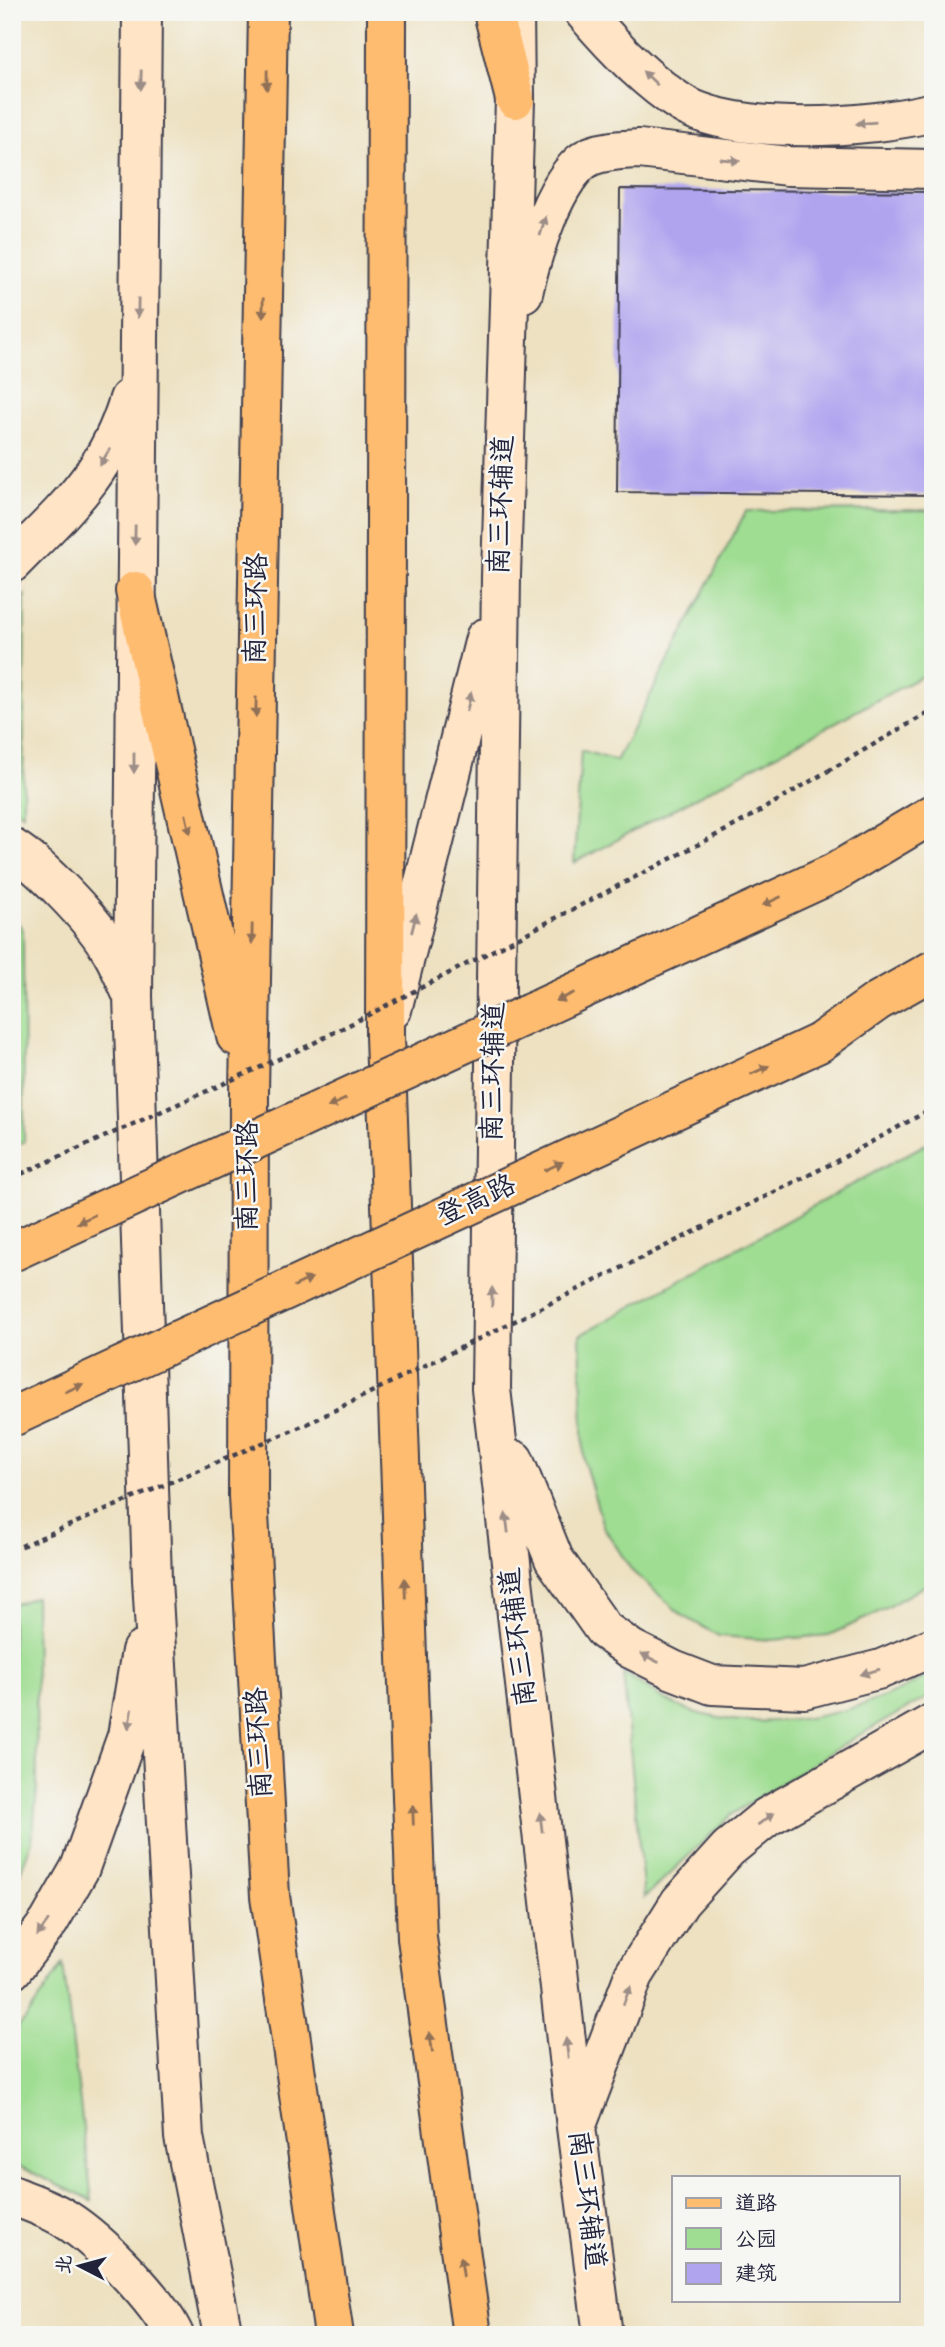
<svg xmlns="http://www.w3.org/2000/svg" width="945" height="2347" viewBox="0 0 945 2347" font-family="'Indie Flower','LXGW WenKai TC',sans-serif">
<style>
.green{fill:#9fdd92;stroke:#608066;stroke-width:2}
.building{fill:#b0a4ef}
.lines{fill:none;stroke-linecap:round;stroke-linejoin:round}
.secondary-casing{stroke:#403f4f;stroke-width:42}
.primary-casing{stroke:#403f4f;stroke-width:42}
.highway-casing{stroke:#403f4f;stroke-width:42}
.path{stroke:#403f4f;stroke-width:4.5;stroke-dasharray:5 5;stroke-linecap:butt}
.secondary{stroke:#ffe4c6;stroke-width:38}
.primary{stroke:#febc70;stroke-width:38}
.highway{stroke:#febc70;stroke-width:38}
.primary-bridge-casing{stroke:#403f4f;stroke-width:42;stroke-linecap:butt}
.path-bridge{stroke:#403f4f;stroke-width:4.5;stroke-dasharray:5 5;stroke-linecap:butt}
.primary-bridge{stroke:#febc70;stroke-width:38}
.oneway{fill:#9c8d87}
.oneway2{fill:#906f56}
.labels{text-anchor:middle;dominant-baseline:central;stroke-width:5;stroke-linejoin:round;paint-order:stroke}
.street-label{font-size:28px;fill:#22223b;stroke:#f6f6f2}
</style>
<rect width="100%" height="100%" fill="#f6f6f2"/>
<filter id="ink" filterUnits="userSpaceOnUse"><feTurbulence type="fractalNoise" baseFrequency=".0143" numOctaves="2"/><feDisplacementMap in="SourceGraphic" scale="14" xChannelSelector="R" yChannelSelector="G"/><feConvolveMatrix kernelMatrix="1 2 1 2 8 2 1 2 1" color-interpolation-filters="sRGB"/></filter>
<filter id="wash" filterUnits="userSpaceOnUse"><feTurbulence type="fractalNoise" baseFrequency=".00686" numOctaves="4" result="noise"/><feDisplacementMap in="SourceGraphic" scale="28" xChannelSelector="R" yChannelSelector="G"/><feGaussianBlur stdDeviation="1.57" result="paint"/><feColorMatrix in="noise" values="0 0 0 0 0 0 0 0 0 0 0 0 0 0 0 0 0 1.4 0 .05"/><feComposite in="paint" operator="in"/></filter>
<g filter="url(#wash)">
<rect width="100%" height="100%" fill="#ede1c1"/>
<path class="green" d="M933 510V670L574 863 581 750 616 761 746 511Z
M25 595 23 814 12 807V610Z
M12 915 23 930 24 1142 12 1147Z
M933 1140V1581L873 1615 829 1635 772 1640 719 1636 682 1615 632 1571 603 1526 584 1461 580 1335Z
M35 1597 37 1788 32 1841 12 1893V1605Z
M623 1672C648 1690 674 1708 704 1715 780 1733 866 1712 933 1673V1694L854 1738 731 1815 644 1898Z
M63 1964 92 2201 12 2163V2033L25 2020Z"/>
<g id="blocks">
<path class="building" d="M620 189 933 192V495L617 492Z"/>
</g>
</g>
<g filter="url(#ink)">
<use href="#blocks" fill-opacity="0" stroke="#403f4f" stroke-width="2"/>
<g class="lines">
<defs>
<path id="secondary" d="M142 12 133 996 152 1579 184 2137 223 2335
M514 12 515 99 501 576 491 1389 576 2127 603 2335
M584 12C611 44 645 80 681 103 737 137 871 128 933 112
M523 293C531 258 556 171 591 156 607 150 623 150 639 149L788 166 933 169
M12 563C65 509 107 474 129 399
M12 848C40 865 91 918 108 946 117 959 123 975 130 990
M392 1010 485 638
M514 1460 554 1559 604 1630 631 1649 673 1670 712 1685 804 1689 881 1669 933 1647
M12 1970 49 1922 80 1868 127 1736 141 1651
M578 2122 634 1975 680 1902 728 1849 767 1817 933 1723
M12 2195C30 2203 51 2209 67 2220 100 2241 158 2300 174 2335"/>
<path id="primary" d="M834 873 933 814
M819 1043 878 1001 933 970"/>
<path id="highway" d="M268 12 249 1093 248 1496 270 1896 334 2335
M387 12 385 1036 417 1938 472 2335
M493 12 515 99
M135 591 236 1036"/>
</defs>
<use href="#secondary" class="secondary-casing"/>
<use href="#primary" class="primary-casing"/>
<use href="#highway" class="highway-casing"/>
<path class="path" d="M828 771 933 710
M835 1162 933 1108"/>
<use href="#secondary" class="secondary"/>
<use href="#primary" class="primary"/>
<use href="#highway" class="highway"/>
<defs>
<path id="primary-bridge" d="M12 1252 834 873
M12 1417 819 1043"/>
</defs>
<use href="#primary-bridge" class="primary-bridge-casing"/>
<path class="path-bridge" d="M12 1178 308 1046 736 825 828 771
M12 1550 307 1424 835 1162"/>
<use href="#primary-bridge" class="primary-bridge"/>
</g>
<defs><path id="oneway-solid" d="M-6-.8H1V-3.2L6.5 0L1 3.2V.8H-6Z" transform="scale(1.75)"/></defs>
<g class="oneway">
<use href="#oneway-solid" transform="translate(650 78) rotate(-137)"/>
<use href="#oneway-solid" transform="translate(141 80) rotate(91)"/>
<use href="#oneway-solid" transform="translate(866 123) rotate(175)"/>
<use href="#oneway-solid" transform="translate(730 160) rotate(6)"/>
<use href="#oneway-solid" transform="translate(543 226) rotate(-73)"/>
<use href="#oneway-solid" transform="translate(138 308) rotate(91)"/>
<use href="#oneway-solid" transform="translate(105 457) rotate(120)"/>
<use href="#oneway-solid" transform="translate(135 535) rotate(91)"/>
<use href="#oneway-solid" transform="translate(469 702) rotate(-76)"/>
<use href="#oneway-solid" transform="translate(134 763) rotate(90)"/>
<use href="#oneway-solid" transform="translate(414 923) rotate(-76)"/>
<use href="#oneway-solid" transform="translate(492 1297) rotate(-89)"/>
<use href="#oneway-solid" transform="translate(507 1523) rotate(-97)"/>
<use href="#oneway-solid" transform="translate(650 1658) rotate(-153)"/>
<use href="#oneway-solid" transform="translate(870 1672) rotate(164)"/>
<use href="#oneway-solid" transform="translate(130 1719) rotate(99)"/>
<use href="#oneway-solid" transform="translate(766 1819) rotate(-35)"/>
<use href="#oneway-solid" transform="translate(541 1822) rotate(-97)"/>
<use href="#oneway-solid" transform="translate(43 1928) rotate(126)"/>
<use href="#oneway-solid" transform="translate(627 1995) rotate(-69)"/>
<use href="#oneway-solid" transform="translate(567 2048) rotate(-97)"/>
</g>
<g class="oneway2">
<use href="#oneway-solid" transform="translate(267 80) rotate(91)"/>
<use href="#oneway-solid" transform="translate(263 308) rotate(91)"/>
<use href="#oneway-solid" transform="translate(256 707) rotate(91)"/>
<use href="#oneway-solid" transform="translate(188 824) rotate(77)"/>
<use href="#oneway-solid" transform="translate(772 901) rotate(155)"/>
<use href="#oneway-solid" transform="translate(252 934) rotate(91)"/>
<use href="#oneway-solid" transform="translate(565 997) rotate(155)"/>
<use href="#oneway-solid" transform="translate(760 1070) rotate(-25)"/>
<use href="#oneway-solid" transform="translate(337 1103) rotate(155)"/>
<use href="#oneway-solid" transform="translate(554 1166) rotate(-25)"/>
<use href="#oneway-solid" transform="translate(86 1219) rotate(155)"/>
<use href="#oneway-solid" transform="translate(303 1282) rotate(-25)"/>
<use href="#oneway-solid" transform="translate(74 1388) rotate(-25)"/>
<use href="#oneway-solid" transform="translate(405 1588) rotate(-92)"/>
<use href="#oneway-solid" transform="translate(413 1815) rotate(-92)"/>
<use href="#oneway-solid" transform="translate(431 2042) rotate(-98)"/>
<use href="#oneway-solid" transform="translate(462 2267) rotate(-98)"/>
</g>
</g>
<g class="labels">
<g class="street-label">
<text transform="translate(503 505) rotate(-88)">南三环辅道</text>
<text transform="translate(258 609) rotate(-89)">南三环路</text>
<text transform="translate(495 1072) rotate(-89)">南三环辅道</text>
<text transform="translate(249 1176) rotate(-90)">南三环路</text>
<text transform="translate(477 1202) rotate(-25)">登高路</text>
<text transform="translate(520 1637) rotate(-97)">南三环辅道</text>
<text transform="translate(261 1743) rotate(-93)">南三环路</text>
<text transform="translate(585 2200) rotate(83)">南三环辅道</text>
</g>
</g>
<rect width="945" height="2347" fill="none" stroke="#f6f6f2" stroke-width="42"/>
<rect x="672" y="2176" width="228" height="126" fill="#f6f6f2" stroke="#a1a1a9" stroke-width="2"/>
<rect x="686" y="2198" width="35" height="10" fill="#febc70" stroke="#a1a1a9" stroke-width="2"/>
<text x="735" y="2210" font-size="21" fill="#22223b">道路</text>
<rect x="686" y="2228" width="35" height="21" fill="#9fdd92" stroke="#a1a1a9" stroke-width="2"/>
<text x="735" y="2246" font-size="21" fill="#22223b">公园</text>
<rect x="686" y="2263" width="35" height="21" fill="#b0a4ef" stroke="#a1a1a9" stroke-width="2"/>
<text x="735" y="2280" font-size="21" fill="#22223b">建筑</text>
<g transform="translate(80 2266) rotate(276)" stroke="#f6f6f2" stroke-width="5" paint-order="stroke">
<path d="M0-5L12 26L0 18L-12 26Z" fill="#22223b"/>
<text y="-10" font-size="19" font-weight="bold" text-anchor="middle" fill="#22223b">北</text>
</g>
</svg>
